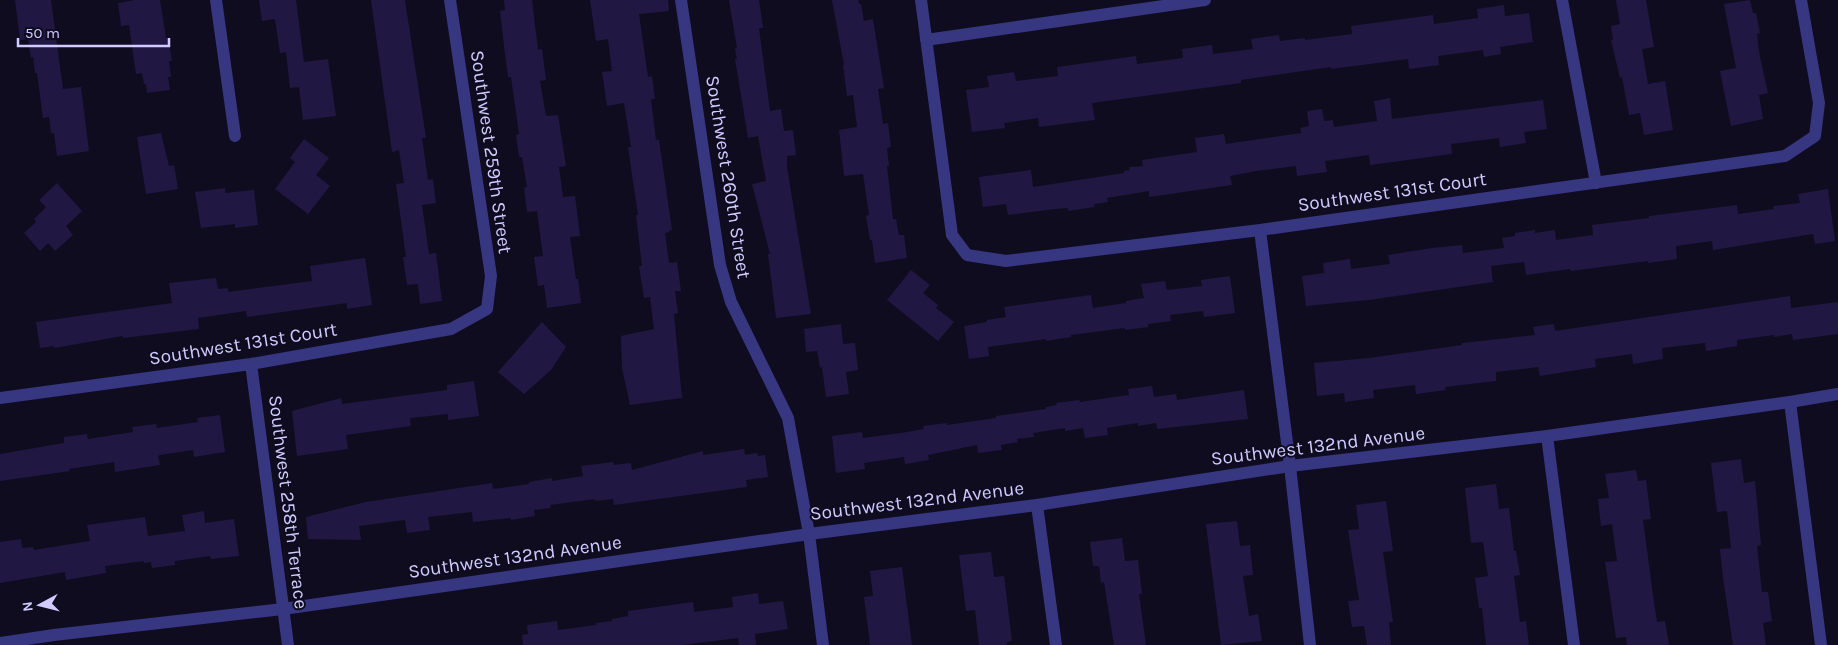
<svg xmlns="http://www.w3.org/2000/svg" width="1838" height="645" viewBox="0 0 1838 645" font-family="Karla,sans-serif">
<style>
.building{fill:#201842}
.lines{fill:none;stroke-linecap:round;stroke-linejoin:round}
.minor{stroke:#373681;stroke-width:12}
.tertiary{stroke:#373681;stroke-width:12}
.labels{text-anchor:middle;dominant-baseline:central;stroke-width:4;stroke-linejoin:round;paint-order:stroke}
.street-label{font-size:19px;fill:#d1cbff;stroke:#0f0c20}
</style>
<rect width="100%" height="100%" fill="#0f0c20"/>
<path class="building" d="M15 0H51L63 89 81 87 89 151 57 156 54 133H51L49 117 43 118 37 73H35L33 57 31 58 28 39 20 40Z
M135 0H160L166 38H168L172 61H169L171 77H168L170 90 147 93 146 84H144L142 73 136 74 129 25 121 26 118 3Z
M259 0H296L304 62 328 59 336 116 303 120 299 87 290 88 286 52 280 53 275 19 262 21Z
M371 0H405L426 138H422L428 180 433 179 436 203 422 205 429 254 436 253 442 301 420 304 418 284 407 285 403 257H406L396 184 404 183 399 150 392 152Z
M504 0H532L538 50 542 49 546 80 540 81 546 116 558 115 566 166 559 167 563 197 575 196 580 236 570 237 576 279H578L581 303 547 308 544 285 538 286 534 257 543 256 537 211 527 212 524 188 527 187 522 157H519L516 135 519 134 511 77H508L505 54 500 11 505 10Z
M590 0H668L669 11 639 14 648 77 652 76 655 99H651L656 140H659L672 230H669L670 232 665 233 669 263 677 262 681 291H675L678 313 674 314 682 398 630 405 622 368 621 336 654 329 650 297 644 298 639 266H642L636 215H638L628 147H631L624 103 607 106 602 72 612 71 608 39 596 41Z
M729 0H759L763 28H759L770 111 781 109 784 131 793 130 796 155 787 156V167L811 314 776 318 768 254H770L752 184 766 181 758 136 748 138 735 59H737L735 49 737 48Z
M832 0H858L859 4H861L864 21 873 19 884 88 878 89 883 124 888 123 891 147 887 148 889 166H887L893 219H896L899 235H904L907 258 875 263 872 240H870L866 216 869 215 863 174 844 176 839 130 857 127 853 95 847 96 843 65H844Z
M1616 0H1646L1654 47 1642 49 1648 84 1665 81 1673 130 1644 135 1640 113 1629 115 1622 77 1620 78 1611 40H1613L1611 26 1620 24Z
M1750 0 1753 13H1756L1760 33 1757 34 1759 52 1768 93 1759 95 1763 119 1731 126 1720 71 1736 68 1724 4Z
M1504 5 1505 16 1529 13 1533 42 1500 47 1501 54 1484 57 1483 50 1438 56 1439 65 1409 69 1408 59 1331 69V67L1241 80V83L1092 103 1095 120 1039 127 1038 118 1004 123 1005 128 972 132 966 90 989 87 987 76 1014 72 1016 81 1058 76 1057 67 1136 56 1137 64 1183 58 1182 49 1212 45 1213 54 1253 49 1251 39 1279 35 1280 41 1305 38V40L1352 34 1351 26 1433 15 1434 24 1478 18 1477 9Z
M1390 98 1392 119 1543 100 1547 129 1524 132 1526 143 1500 147 1499 138 1451 144 1452 154 1370 165 1369 155 1325 161 1327 172 1297 176 1296 166 1256 171 1230 176 1232 185 1149 197V191L1107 198 1108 202 1094 204 1095 207 1068 211V208L1055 209 1008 215 1006 204 983 207 979 177 1031 170 1033 187 1124 173V171L1130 170 1129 167 1143 166 1142 160 1197 152 1195 138 1224 134 1226 144 1301 133 1300 128 1309 126 1307 111 1322 109 1324 121 1333 120 1334 127 1377 121 1374 101Z
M161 133 169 166 174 165 178 189 146 194 137 137Z
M304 139 329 158 316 175 330 186 308 214 275 189 295 162 290 158Z
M57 183 82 211 66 226 73 235 55 251 48 243 40 251 24 233 36 222 34 219 46 207 39 200Z
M225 188V193L254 190 258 225 235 228V224L201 228 195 192Z
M1828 189 1835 241 1815 244 1813 234 1713 250 1712 241 1676 246 1677 259 1648 263V261L1571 271 1570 269 1526 275 1524 262 1491 266 1493 282 1369 300 1306 306 1302 276 1324 273 1323 263 1350 259 1351 269 1390 264 1388 255 1432 248 1462 245 1463 253 1504 248 1502 238 1515 236V233L1535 230V233L1555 230 1556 240 1593 235 1592 225 1649 218V216L1737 205 1738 214 1774 209 1773 206 1800 203 1798 194Z
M365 258 372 305 347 309V303L247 317 246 311 198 318 199 329 123 338V336L54 348V346L40 348 36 322 172 303 169 283 216 278 218 289 228 288V292L312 281 310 266Z
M911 270 930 285 923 293 938 305 936 308 954 322 938 341 887 300Z
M1230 276 1235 313 1204 317 1203 311 1170 315 1171 321 1148 324V327L1125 330V328L1071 335V337L1046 341V339L988 347 989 356 969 359 964 326 987 322V320L1006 317 1004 307 1091 295 1093 308 1126 303V301L1144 298 1141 284 1165 281 1167 290 1202 286 1201 280Z
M1790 296 1791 308 1838 302V334L1793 340 1792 334 1774 337V335L1737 340V346L1706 351 1705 343 1662 348 1663 359 1633 364 1632 354 1595 359 1596 367 1540 376 1538 367 1496 372V381L1445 387 1446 390 1416 394 1415 385 1373 390 1374 398 1345 402 1344 393 1317 396 1314 363 1369 358 1462 345V343L1535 335 1533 327 1554 324 1555 331Z
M542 322 566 347 551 370 524 394 498 372Z
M841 324 843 344 855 343 858 370 846 372 849 394 826 397 822 367 820 368 817 351 806 352 804 329Z
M474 381 479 416 448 420V414L410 418 411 426 346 435 348 449 297 456 292 411 341 398 342 404 447 390V385Z
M1152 386 1154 397 1176 394 1177 400 1244 390 1248 419 1157 429 1156 423 1138 426V423L1107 428 1108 435 1085 438 1083 428 1065 431V428L1033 433 1034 437 1017 439 1018 442 1001 445 1002 450 978 453 977 445 928 455 929 460 905 464 904 457 864 463 865 469 836 473 832 436 862 432 863 438 901 433 924 429 923 426 947 423V425L996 418V416L1046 409V407L1057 405 1056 403 1079 400 1080 402 1129 395 1128 389Z
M220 415 225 452 194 457 193 450 160 455 158 456 160 465 115 472 114 462 69 469 70 471 0 481V454L64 443V437L87 434 88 439 133 432 132 427 156 424 157 428 198 422 197 418Z
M744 449 745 455 757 453 758 456 765 455 768 477 746 480 747 487 614 505 613 499 595 501V499L550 505 551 508 534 510 535 516 511 520V518L473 522 472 512 428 517 430 530 407 533 405 520 359 526 361 540 308 539 306 517 366 502 492 483 493 489 529 484V482L552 478V481L583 476 581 466 613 462 614 465 631 463 632 470 703 451V455Z
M1741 459 1744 483 1755 481 1761 545 1757 546 1762 592H1768L1772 621 1763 623 1766 645H1733L1723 578 1720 549 1731 548 1727 511 1717 512 1711 463Z
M1636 470 1638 481 1646 480 1651 519 1643 520 1654 602 1657 622 1665 621 1669 645H1627L1626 637 1616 638 1605 562 1617 561 1612 524 1601 526 1598 499 1609 498 1605 474Z
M1496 484 1499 509 1509 508 1514 551H1516L1520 575 1514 576 1520 622 1526 621 1529 645H1486L1482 608H1479L1475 578 1488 576 1483 542 1471 543 1465 488Z
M1386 501 1393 551 1383 552 1393 622H1389L1391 645H1367L1364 626 1352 627 1348 601 1359 600 1348 530 1359 529 1356 505Z
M204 511 205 523 234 519 239 556 211 559 210 556 175 561V565L152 568 151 562 144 563V561L105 566 106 573 66 580 65 572 0 583V542L21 539 22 548 33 547 34 550 90 541 87 525 145 517 148 536 185 531 182 515Z
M1237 521 1240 546 1250 545 1253 575 1243 576 1249 616 1258 614 1262 641 1221 645 1206 524Z
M1122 538 1125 561 1138 560 1142 594H1139L1146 645H1114L1104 582 1101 583 1099 566H1093L1090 542Z
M991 552 994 577 1004 576 1012 641 1007 642V645H979L975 610 966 611 959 555Z
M902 567 912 645H870L864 597 873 596 870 571Z
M758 593 759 604 783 601 788 629 755 634 756 645H739L738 638 682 645H523L522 635 528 634 527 625 557 621 558 630 596 625V623L612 621V619L628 616V611L693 602 694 612 733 607 732 597Z"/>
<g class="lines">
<path class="minor" d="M216 0 235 136
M681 0 720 265 731 302 788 418 809 534 823 645
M921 0 952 235 967 255 1006 261 1260 230 1785 156 1815 136 1819 103 1801 0
M1562 0 1596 183
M926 40 1205 0
M1260 230 1290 466 1310 645
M251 364 288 645
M0 398 251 364 451 329 487 309 491 276 450 0
M1790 402 1821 645
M1547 436 1574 645
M1037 505 1056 645"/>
<path class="tertiary" d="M0 643 54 635 283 609 809 534 1037 505 1290 466 1547 436 1790 402 1838 394"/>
</g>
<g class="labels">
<g class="street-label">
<text transform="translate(491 152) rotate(82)">Southwest 259th Street</text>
<text transform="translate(728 177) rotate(81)">Southwest 260th Street</text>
<text transform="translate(1392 192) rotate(-8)">Southwest 131st Court</text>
<text transform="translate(243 344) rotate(-9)">Southwest 131st Court</text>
<text transform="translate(1318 446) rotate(-7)">Southwest 132nd Avenue</text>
<text transform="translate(917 501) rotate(-7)">Southwest 132nd Avenue</text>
<text transform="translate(288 502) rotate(83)">Southwest 258th Terrace</text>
<text transform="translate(515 557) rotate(-8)">Southwest 132nd Avenue</text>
</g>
</g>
<g transform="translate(40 605) rotate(263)" stroke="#0f0c20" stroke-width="4" paint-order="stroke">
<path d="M0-4L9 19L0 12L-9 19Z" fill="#d1cbff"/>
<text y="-8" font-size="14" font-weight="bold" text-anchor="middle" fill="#d1cbff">N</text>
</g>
<path d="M18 38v8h151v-8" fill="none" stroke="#d1cbff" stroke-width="2.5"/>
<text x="25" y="38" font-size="15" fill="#d1cbff" stroke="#0f0c20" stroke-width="4" paint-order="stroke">50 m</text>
</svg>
